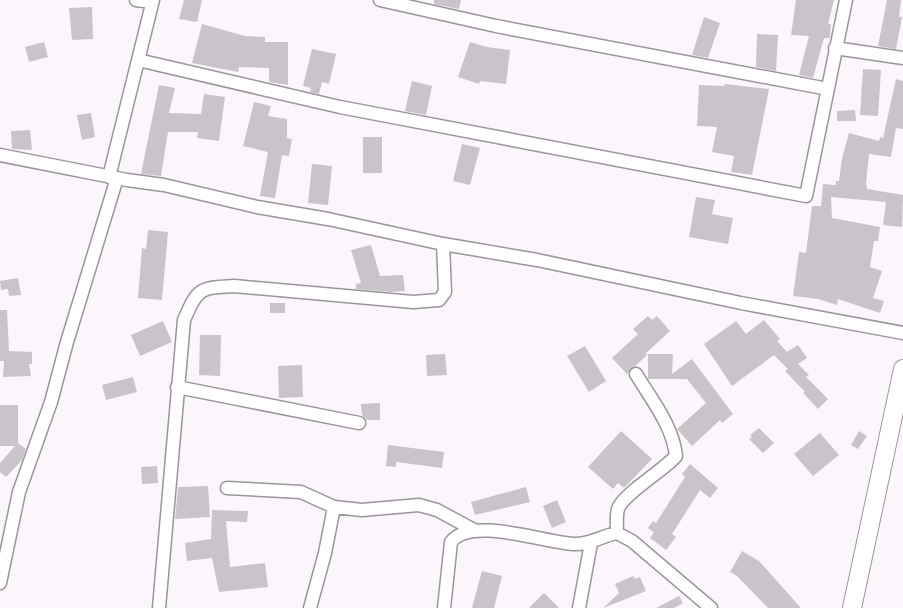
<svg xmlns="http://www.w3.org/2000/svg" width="903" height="608" viewBox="0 0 903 608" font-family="Lato,sans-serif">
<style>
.building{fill:#c9c4c9}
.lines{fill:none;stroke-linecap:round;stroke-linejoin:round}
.street-casing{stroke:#99959a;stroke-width:15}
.secondary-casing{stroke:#99959a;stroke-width:20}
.street{stroke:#fff;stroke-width:12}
.secondary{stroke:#fff;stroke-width:18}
</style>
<rect width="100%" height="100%" fill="#fbf6fb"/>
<path class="building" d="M184 0H202L197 22 179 19Z
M434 0H461L459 9 434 4Z
M796 0H834L828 24H831L830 38H824L813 78 799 75 809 36 791 35Z
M887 0H901L899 17H902L896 49 878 46Z
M92 7 93 39 72 40 69 8Z
M704 17 720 23 708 58 692 55Z
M202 24 245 36 265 37V42H288V85L269 82V68L239 67 238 72 192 63Z
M757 34 778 35 776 71 756 67Z
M44 42 48 57 29 62 25 47Z
M470 42 487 47 510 50 506 84 480 81 479 84 458 77Z
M312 49 336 54 329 84 322 82 319 94 310 92 311 88 303 86Z
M863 69 881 70 878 116 860 115Z
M896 79 903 81V129L896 128 891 157 869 154 866 183 867 189 903 195 902 227 883 225 886 202 831 197 832 218 880 227 878 241H874L870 267 882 271 873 298 884 301 880 313 838 299 837 305 818 299 793 296 799 252 806 253 812 206H821L823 184 836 185V181H839L842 158 849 133 879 141 880 137 883 138Z
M412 81 432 86 426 115 405 111Z
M725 84 769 89 752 175 731 172 734 156 712 152 717 127 697 126 699 85 724 86Z
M159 85 175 88 169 113 201 114 204 94 225 97 219 141 197 138 198 132H168L161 176 141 174Z
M254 102 271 106 268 116 287 119V138L292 139 289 156 282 155 275 198 260 196 268 152 243 146Z
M855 110 856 121H837V111Z
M91 113 95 137 82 140 77 115Z
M30 130 32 150 12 149 11 131Z
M363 137H382V173H363Z
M462 144 480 148 470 185 453 181Z
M312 164 332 166 328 205 308 203Z
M696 197 715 200 712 214 733 218 728 244 689 237Z
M148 230 168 232 162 300 138 298 142 248 146 249Z
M371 245 380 276 403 275 405 291 391 292 356 289V284L361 283 351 250Z
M18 278 21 295 9 296 8 289 1 290 0 281Z
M270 303H285V313H270Z
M0 310H7L9 351 32 352V364H29L31 376 3 377 4 361H0Z
M648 316 652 320 657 316 670 331 645 354H648L627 374 612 358 638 334 633 329Z
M764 320 780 339 777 341 787 352 798 345 807 358 798 364 809 375 806 377 828 399 818 409 803 393 805 392 785 371 788 369 774 355 732 386 704 344 736 321 746 334Z
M163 321 172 342 140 356 131 335Z
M200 335H221L220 376 199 375Z
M585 346 606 381 589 392 567 356Z
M445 354 447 375 427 376 426 355Z
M648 354H673L672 374 692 359 733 414 722 423 720 420 692 446 677 429 706 403 687 379H648Z
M302 365 303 397 279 398 278 366Z
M133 377 137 392 106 400 102 385Z
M380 403V420H367L362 415 361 404Z
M0 405H18V443L26 449 22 460 6 477 0 472V463L15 446H0Z
M759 428 774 443 763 453 749 439 752 437 750 435Z
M621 431 652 459 624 488 618 483 613 489 588 467Z
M859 431 867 436 858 449 851 445Z
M820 433 839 455 813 476 794 454Z
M388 445 444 452 442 468 396 462V467L386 466Z
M690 464 718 488 710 498 700 490 672 534 676 537 666 550 650 538 654 532 648 528 653 521 656 523 685 477 682 474Z
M157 466 158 483 142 484 141 467Z
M208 486 210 517 175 519 178 487Z
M526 487 530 502 475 515 471 502Z
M557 500 566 522 552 528 543 506Z
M212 510 248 511 247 522 226 521 230 567 265 563 268 587 219 592 212 558 187 561 185 543 211 539Z
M742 551 759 561 801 608H768L737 576 730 572Z
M482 571 502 576 494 608H472Z
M633 576 635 579 640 577 646 591 603 608 619 593 615 584Z
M544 593 559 608H529Z
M679 596 683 603 674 608H656Z"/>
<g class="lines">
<defs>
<path id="street" d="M136 0 152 2
M380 0 496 26 828 89
M835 48 903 58
M138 60 340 107 806 196 846 0
M0 155 127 180 164 185 257 207 328 219 443 244
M109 177 153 0
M177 387 359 423
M227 488 301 492 334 507 362 510 419 505 437 510 474 530
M617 533C617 525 616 516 618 509 622 495 664 470 676 456 673 426 651 399 636 374
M0 583 19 492 51 402 67 342 117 178
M159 608 184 320C198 288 199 288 234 286L413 302 439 300 445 292 443 244 537 260 741 303 903 333
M310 608 325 553 334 507
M444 608 451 542C471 516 543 542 573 544 590 545 601 536 617 533L632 541 711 608
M579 608 591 543"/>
<path id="secondary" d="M852 608 903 369"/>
</defs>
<use href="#street" class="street-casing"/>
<use href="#secondary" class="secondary-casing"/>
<use href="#street" class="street"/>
<use href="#secondary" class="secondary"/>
</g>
</svg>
